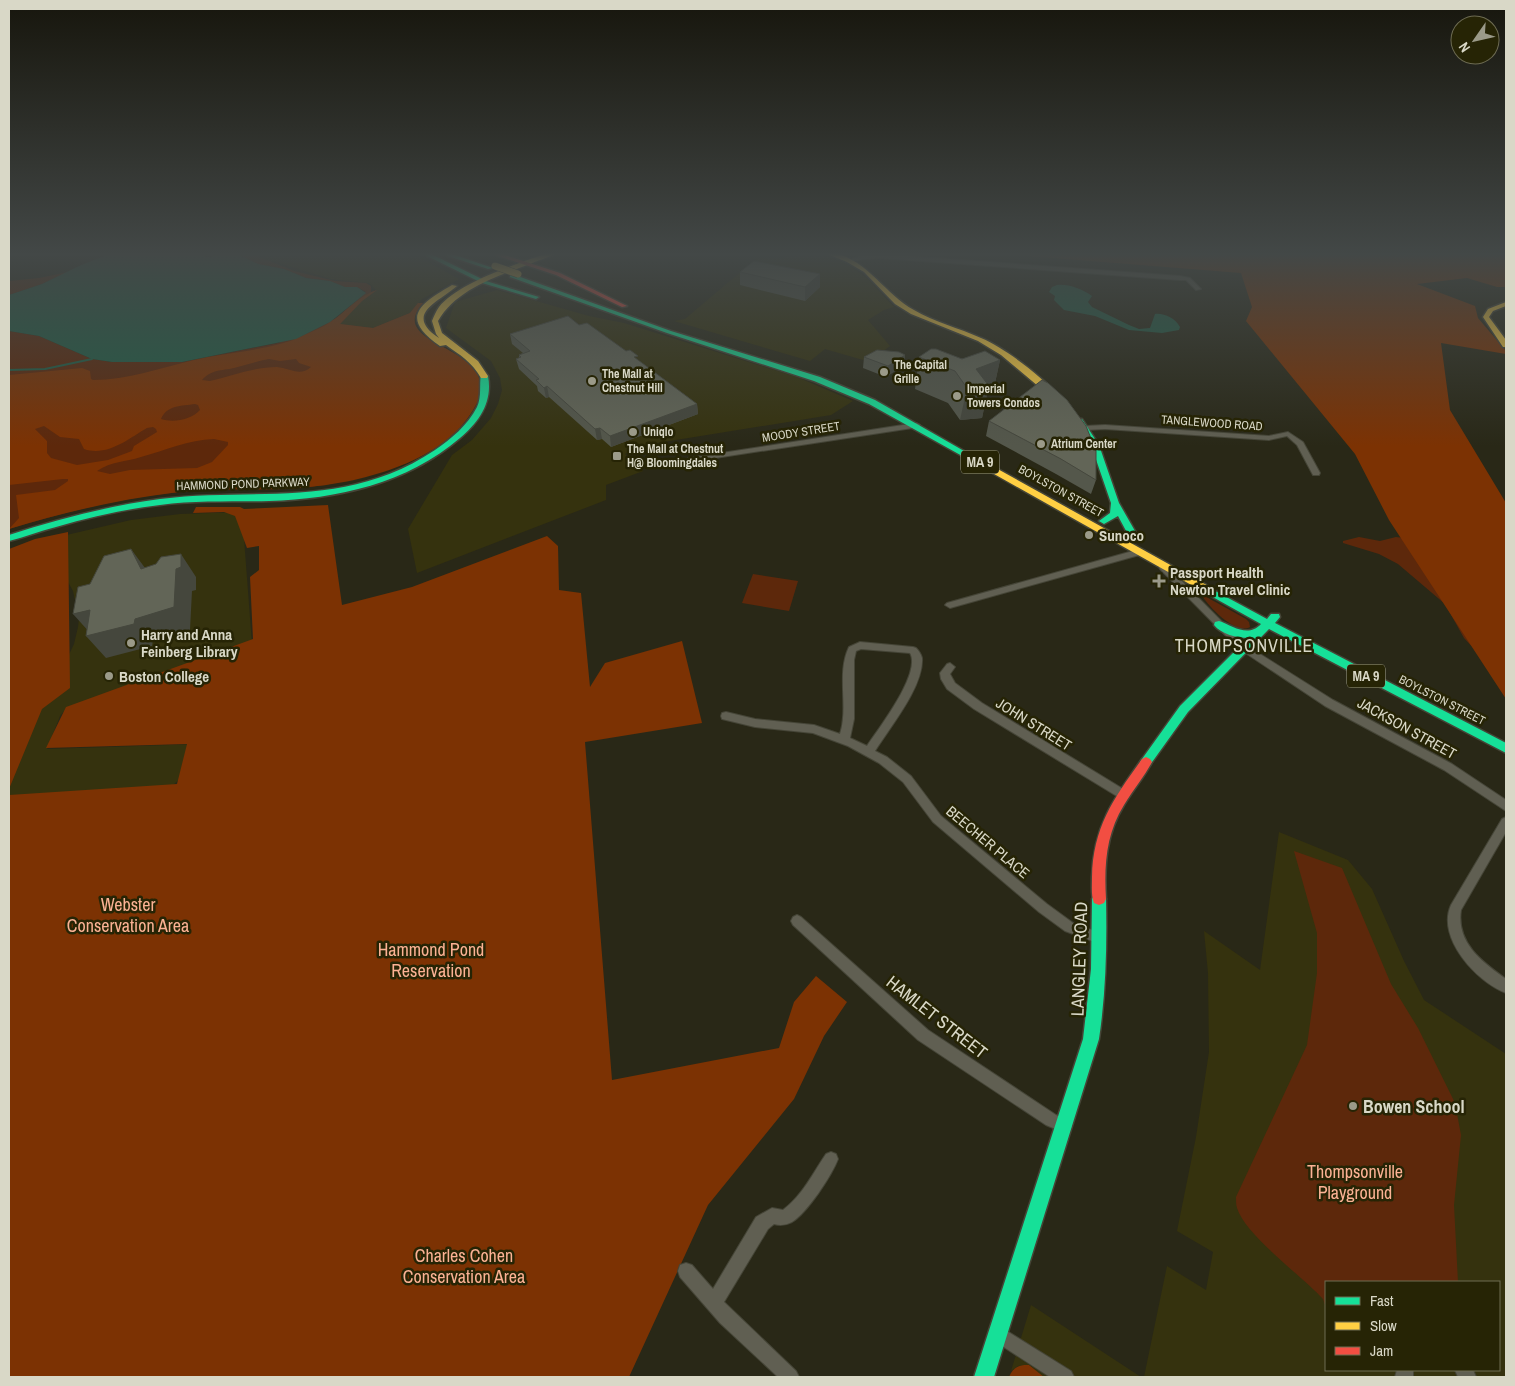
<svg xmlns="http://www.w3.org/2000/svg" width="1515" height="1386" viewBox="0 0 1515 1386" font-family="'Archivo Narrow',sans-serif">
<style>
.built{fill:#35320e;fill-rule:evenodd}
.green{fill:#5d280b}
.forest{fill:#7c3203;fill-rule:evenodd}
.water{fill:#215e47}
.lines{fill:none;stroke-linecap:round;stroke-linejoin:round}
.stream{stroke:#215e47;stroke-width:2}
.street-casing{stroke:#454537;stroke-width:2}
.fast-casing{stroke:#454537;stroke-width:3}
.slow-casing{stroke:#454537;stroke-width:3}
.jam-casing{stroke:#454537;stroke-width:3}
.street{fill:#605f52;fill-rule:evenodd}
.fast{fill:#16e098;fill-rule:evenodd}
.slow{fill:#ffcf43;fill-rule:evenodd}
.jam{fill:#f24e42;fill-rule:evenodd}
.slow-bridge-casing{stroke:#454537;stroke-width:8;stroke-linecap:butt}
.slow-bridge{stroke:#ffcf43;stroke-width:7}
.wall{fill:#54574b}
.shaded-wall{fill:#45473d}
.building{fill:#626557;stroke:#45473d}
.poi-dot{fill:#9b9a89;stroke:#262405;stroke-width:2}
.labels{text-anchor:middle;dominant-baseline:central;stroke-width:5;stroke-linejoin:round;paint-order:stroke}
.far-poi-label{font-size:12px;font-weight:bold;fill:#d9d8c7;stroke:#262405;text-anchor:start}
.far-street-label{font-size:12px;fill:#d9d8c7;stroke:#262405}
.shield{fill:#262405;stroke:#a3a28d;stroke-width:1}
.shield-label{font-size:14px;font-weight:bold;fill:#d9d8c7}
.poi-label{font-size:15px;font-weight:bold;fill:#d9d8c7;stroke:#262405;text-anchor:start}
.street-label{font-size:15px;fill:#d9d8c7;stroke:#262405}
.quarter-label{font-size:18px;letter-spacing:1px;fill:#d9d8c7;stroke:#262405}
.near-park-label{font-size:18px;fill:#fcb294;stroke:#262405}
.near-street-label{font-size:18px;fill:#d9d8c7;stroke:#262405}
.near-poi-label{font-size:18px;font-weight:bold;fill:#d9d8c7;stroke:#262405;text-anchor:start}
</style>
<rect width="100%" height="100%" fill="#292817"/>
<path class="built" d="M250 252H410L459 279 422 299 410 313 373 328 339 324 362 301 376 290 369 283 331 279 269 260Z
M802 252H814L839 260 852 267 868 279 894 307 884 310 868 320 890 346 878 355 863 360 825 349 810 361 674 321 685 319 757 258 781 259Z
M497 290 589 316 624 323 797 377 853 401 831 415 645 445 625 454 643 471 606 485V500L417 573 408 529 452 455 472 440 491 418 498 404 502 390 500 378 491 361 446 328 455 302Z
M242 512 252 644 64 711 60 716 47 749 199 744 182 777 173 785 9 822V752L65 663 74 644 78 627 79 619 73 591 45 540 131 520 180 514Z
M1279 832 1348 860 1372 889 1404 961 1424 1000 1506 1054V1377H1144L1167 1266 1206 1290 1213 1252 1177 1231 1196 1137 1209 1052 1208 973 1204 931 1260 970ZM1326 1282H1499V1370H1326Z
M1031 1305 1141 1377H1044L1029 1365 1018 1366 1011 1371Z"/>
<path class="green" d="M208 252H248L294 271 335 281 366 283 371 286V292L377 290 362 301 340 324 373 328 410 313 418 303H423C388 342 472 344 479 381 481 388 481 397 477 403 472 412 455 423 446 431 436 440 425 454 412 460 401 466 388 469 377 473 351 480 325 486 299 488 260 491 221 488 182 492 123 497 65 512 9 529V331L39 336 92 359 112 362H182L278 343 337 318 366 292 357 287H345L330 281 306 278 284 269 258 264 241 256 229 254 200 256Z
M68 272 42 284 9 295V281L39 278Z
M1359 537 1380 541 1396 537 1404 538 1477 652 1464 638 1445 604 1398 564 1379 554 1343 543V541Z
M753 574 798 581 789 611 742 603Z
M1201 594 1246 619 1249 622 1250 627C1236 636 1207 605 1201 594Z
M1294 851 1342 868 1391 984 1418 1028 1455 1103 1461 1135 1454 1205 1458 1282H1326V1308L1323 1299C1302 1276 1246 1236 1237 1208 1236 1205 1236 1201 1236 1197L1307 1045 1317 973V933Z"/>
<path class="forest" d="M1023 252H1506V287H1497L1467 278 1417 284 1475 306 1478 318 1506 351V354L1441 343 1450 410 1506 503V699L1389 520 1355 454 1246 321 1252 307 1241 273 1028 256Z
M377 290 362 301 340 324 373 328 410 313 418 303H423C379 352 525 343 467 419 433 466 351 485 296 488 257 490 218 487 179 492 121 499 64 512 9 529L19 518 16 495 55 490 68 481V479H63L9 485V375L82 368 90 371 91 379 93 380C128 380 160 368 194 360 226 352 274 350 302 336 313 331 326 326 336 318 349 308 361 295 377 290ZM269 359 280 361 296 359 299 363 311 367C300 377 289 368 277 367 255 367 231 376 210 381L202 380C212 369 221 371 234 368 246 365 257 361 269 359ZM195 404 198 405 200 410C191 420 173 423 161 419 167 405 181 406 195 404ZM44 426 60 437 79 439 84 449C107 457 128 439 147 428L153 427 156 429 157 432 134 446 132 451 108 460 77 465 51 458 47 453V441L35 429ZM214 439 228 442V445L212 462 197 468 130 470 110 474 97 471C112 461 125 462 141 457 166 450 188 440 214 439Z
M328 505 342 605 412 587 547 536 558 546 559 590 581 593 590 687 605 663 682 641 702 723 585 742 612 1080 779 1048 794 1002 816 976 847 1002 824 1036 794 1099 708 1205 629 1377H9V795L177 784 187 744 46 748 66 707 253 639 250 577 259 570V546L247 548 235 516 224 512 193 513 196 507H240L244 509Z
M68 532 70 688 42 709 9 789V549L35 539Z
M1024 1365H1029L1044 1377H1009C1012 1370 1016 1366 1024 1365Z"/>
<path class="water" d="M114 252H183L189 254 208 252 201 255 206 257 237 254 258 264 284 269 306 278 330 281 345 287H357L366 293 330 322 296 339 182 362H112L92 359 39 336 9 331V295L42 284 79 266Z
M1057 285C1069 284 1082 289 1092 296L1088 302 1092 307 1129 325 1139 329 1150 328 1155 314C1164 313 1175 318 1180 327L1179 330 1162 333 1129 330 1095 316 1064 310 1054 300 1055 296 1049 292 1052 287Z"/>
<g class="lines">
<path class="stream" d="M9 370 45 369 92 359"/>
<defs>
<path id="street" d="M880 254 1180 276 1190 278 1201 289 1196 290 1186 280H1180L880 258 863 259 849 263 846 261 863 255Z
M916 423 920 425 919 427 689 462 685 460 689 458Z
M1105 425 1269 436 1288 432 1303 442 1320 473 1319 475H1313L1297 445 1287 436 1269 440 1105 429 1085 430 1081 428 1085 426Z
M1140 549 1143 550V554L950 608 945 605 947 603Z
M1163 564 1166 565 1244 644 1333 700 1452 764 1506 800V811L1444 770 1325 706 1238 648 1160 569 1159 567 1160 565Z
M860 642 913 647 916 648C919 651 921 654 922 658 924 686 890 727 875 751L887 757 911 776 941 816 1047 904 1073 923 1104 934 1106 938 1104 942 1100 944 1065 931 1039 912 933 822 903 782 879 763 848 746 813 733 755 727 722 719 721 716 722 713 726 712 755 719 814 725 840 734C849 706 836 674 849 647ZM861 649 910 653C922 673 878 729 867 746L850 738 854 719V660L856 651Z
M950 663 955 667 950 674 955 683 982 703 1128 792 1130 795 1128 798 1124 800 1120 798 974 709 947 689 941 679 940 673 947 664Z
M1506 817V832L1461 910C1456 943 1482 962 1506 979V993C1477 982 1436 938 1451 905L1502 819Z
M797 915 801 917 928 1030 1056 1115 1070 1121 1072 1126 1070 1131 1065 1133 1046 1125 918 1040 793 925 791 921 793 917Z
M831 1152 836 1154 838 1159C832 1175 807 1213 792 1222 786 1225 781 1226 774 1224L768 1229 724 1302 796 1371 799 1377H778L720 1323 680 1277 678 1271 680 1265 686 1263 692 1265 713 1289 756 1217 772 1208 783 1210C802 1196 813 1173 826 1154Z
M999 1326 1071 1371 1074 1377H1050L993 1340 991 1334 993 1328Z
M1397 1370H1413V1377H1395Z
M1455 1370H1473L1476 1377H1458Z"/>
<path id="fast" d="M419 252H427L486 281 539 297 536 299 482 283Z
M445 253H449L493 268 488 269 445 255Z
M512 274 671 331 820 377 875 400 971 455 967 458 964 457 869 404 814 381 667 333 510 277V275Z
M481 374 488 376C493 402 479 422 460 438 408 483 337 499 269 501 233 502 196 500 160 505 125 509 90 517 56 527 40 531 25 537 9 541V535C58 519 108 506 160 499 258 487 345 510 435 450 451 439 468 425 477 407 482 396 479 385 481 374Z
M1076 419H1082L1099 445 1119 503 1139 538 1137 540H1131L1118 516 1104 524 1099 521 1110 513 1111 503 1091 445 1075 421Z
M1206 586 1267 619 1271 614H1279L1280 617 1275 623 1506 743V753L1269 629 1188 712 1150 765 1146 767 1142 765 1140 762 1142 759 1180 706 1248 638C1237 638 1221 634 1214 625L1215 622 1219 621C1233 626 1248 638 1261 624L1202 591 1201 589 1202 587Z
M1099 893 1104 895 1106 899C1107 946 1106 992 1099 1039L994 1377H974L1083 1039 1091 969 1092 899 1094 895Z"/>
<path id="slow" d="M550 252H559C550 257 539 260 530 264 498 276 456 289 438 321L442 333 478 361 488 376 487 378H481C472 362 460 355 446 345L440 346C400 318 418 305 452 285L457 286C439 302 403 314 439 338L436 334 432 321C434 316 436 311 439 307 458 282 520 263 550 252Z
M822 252C864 252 881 292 914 310 934 322 959 328 981 338 1005 348 1041 376 1058 395L1051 397 1001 355 978 341 911 314 895 304 864 272 847 262Z
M1506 302V306L1493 311 1489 317 1506 340V347H1503L1483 317 1488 309Z
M967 452 1210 587 1211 589 1206 592 1202 591 964 457 963 455Z"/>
<path id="jam" d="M486 252H496L560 273 627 306 622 307 556 275Z
M1146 757 1150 759 1152 762C1144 777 1133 790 1124 805 1106 834 1104 865 1106 899L1104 903 1099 905 1094 903C1091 896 1092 886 1092 877 1093 827 1114 798 1142 759Z"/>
</defs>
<use href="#street" class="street-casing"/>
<use href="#fast" class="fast-casing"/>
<use href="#slow" class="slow-casing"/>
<use href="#jam" class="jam-casing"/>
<use href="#street" class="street"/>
<use href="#fast" class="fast"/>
<use href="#slow" class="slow"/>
<use href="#jam" class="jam"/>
<defs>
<path id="slow-bridge" d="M495 266 518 274"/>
</defs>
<use href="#slow-bridge" class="slow-bridge-casing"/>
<use href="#slow-bridge" class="slow-bridge"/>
</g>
<path class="wall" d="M740 272 820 274V287L805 301 740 285Z
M579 325 639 361 697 404 698 414 611 447 602 439 597 440 549 397 546 398 538 391 537 386 519 369 516 359 519 358V355L523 353 512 344 510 334Z
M905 355 904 365 886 377 863 368 864 357Z
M919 357 1000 360 993 392 987 394 982 418 960 420 948 403 915 389Z
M1048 383 1096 480 1091 494 1056 474 986 436 989 421Z"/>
<path class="shaded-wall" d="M820 274V287L805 301V287Z
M905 355 904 365 886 377 888 366Z
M1000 360 993 392 987 394 982 418 960 420 967 388 976 369Z
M547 386 549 397 546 398 544 388Z
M697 404 698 414 611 447 610 436Z
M600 428 602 439 597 440 595 429Z
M131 549 148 572 141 569Z
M181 554 196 577V590L192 591 190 630 153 641 152 646 106 658 86 636 91 634 73 614 90 610 135 619 176 569Z"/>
<path class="building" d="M754 261 820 274 805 287 740 272Z
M568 316 579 325 587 323 626 351 630 350 638 356 634 357 697 404 610 436 600 428 595 429 547 386 544 388 536 380 539 379 516 359 521 357 519 355 530 351 510 334Z
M931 349H936L962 359 985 351 1000 360 976 369 989 386 967 388 955 371 919 357Z
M877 350 899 352 905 355 888 366 864 357Z
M1042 380 1048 383 1067 400 1086 426 1096 451V480L1061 459 989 421Z
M131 549 141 569 156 564 161 557 181 554V567L176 569 174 607 135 619 134 624 86 636 90 610 73 614 78 587 90 584 104 556Z"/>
<linearGradient id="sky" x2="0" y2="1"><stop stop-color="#17160d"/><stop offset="0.57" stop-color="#434847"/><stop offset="1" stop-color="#434847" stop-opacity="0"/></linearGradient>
<rect width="1515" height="446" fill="url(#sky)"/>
<g class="poi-dot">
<circle cx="884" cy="372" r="5"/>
<circle cx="592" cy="381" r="5"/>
<circle cx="957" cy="396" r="5"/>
<circle cx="633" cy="432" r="5"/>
<circle cx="1041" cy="444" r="5"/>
<rect x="612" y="451" width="10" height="10" rx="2.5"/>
<circle cx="1089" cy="535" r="5"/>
<path d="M1156.5 573.5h5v5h5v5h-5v5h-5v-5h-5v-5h5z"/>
<circle cx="131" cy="643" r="5"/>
<circle cx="109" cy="676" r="5"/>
<circle cx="1353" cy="1106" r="5"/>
</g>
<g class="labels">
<g class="far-poi-label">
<text x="894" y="365">The Capital<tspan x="894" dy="14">Grille</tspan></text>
<text x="602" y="374">The Mall at<tspan x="602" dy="14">Chestnut Hill</tspan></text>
<text x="967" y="389">Imperial<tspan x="967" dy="14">Towers Condos</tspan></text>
<text x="643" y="432">Uniqlo</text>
<text x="1051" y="444">Atrium Center</text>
<text x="627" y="449">The Mall at Chestnut<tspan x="627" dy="14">H@ Bloomingdales</tspan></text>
</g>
<g class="far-street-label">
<text transform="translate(1212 423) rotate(4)">TANGLEWOOD ROAD</text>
<text transform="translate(801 432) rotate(-9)">MOODY STREET</text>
<text transform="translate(243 484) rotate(-2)">HAMMOND POND PARKWAY</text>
<text transform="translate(1061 491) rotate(29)">BOYLSTON STREET</text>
<text transform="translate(1442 700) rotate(27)">BOYLSTON STREET</text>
</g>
<g class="shield">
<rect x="961" y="450.5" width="38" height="23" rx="4"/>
<rect x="1347" y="664.5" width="38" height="23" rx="4"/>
</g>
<g class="shield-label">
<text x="980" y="462">MA 9</text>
<text x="1366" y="676">MA 9</text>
</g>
<g class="poi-label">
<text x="1099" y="535">Sunoco</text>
<text x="1170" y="572">Passport Health<tspan x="1170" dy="17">Newton Travel Clinic</tspan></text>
<text x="141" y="634">Harry and Anna<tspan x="141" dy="17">Feinberg Library</tspan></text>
<text x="119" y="676">Boston College</text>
</g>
<g class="street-label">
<text transform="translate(1034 724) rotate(32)">JOHN STREET</text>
<text transform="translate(1407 728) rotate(29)">JACKSON STREET</text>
<text transform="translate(988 842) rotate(40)">BEECHER PLACE</text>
</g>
<g class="quarter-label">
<text x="1244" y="645">THOMPSONVILLE</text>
</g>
<g class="near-park-label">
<text x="128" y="904">Webster<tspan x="128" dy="21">Conservation Area</tspan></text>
<text x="431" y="949">Hammond Pond<tspan x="431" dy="21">Reservation</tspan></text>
<text x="1355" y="1171">Thompsonville<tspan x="1355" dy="21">Playground</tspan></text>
<text x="464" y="1255">Charles Cohen<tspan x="464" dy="21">Conservation Area</tspan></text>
</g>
<g class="near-street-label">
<text transform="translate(1079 959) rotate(-88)">LANGLEY ROAD</text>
<text transform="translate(937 1017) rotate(38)">HAMLET STREET</text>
</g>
<g class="near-poi-label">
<text x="1363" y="1106">Bowen School</text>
</g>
</g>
<rect width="1515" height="1386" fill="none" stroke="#d9d8c7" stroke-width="20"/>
<rect x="1325" y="1281" width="175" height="90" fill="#262405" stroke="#6e6c53"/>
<rect x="1335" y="1297" width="25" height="8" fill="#16e098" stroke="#6e6c53"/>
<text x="1370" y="1306" font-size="15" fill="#d9d8c7">Fast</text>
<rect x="1335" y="1322" width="25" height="8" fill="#ffcf43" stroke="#6e6c53"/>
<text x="1370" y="1331" font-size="15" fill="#d9d8c7">Slow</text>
<rect x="1335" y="1347" width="25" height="8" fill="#f24e42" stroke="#6e6c53"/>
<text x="1370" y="1356" font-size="15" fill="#d9d8c7">Jam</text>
<g transform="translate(1475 40) rotate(236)"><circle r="24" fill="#262405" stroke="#6e6c53"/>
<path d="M0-4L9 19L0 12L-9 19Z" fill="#9b9a89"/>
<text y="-8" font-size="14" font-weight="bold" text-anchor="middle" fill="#d9d8c7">N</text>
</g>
</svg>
